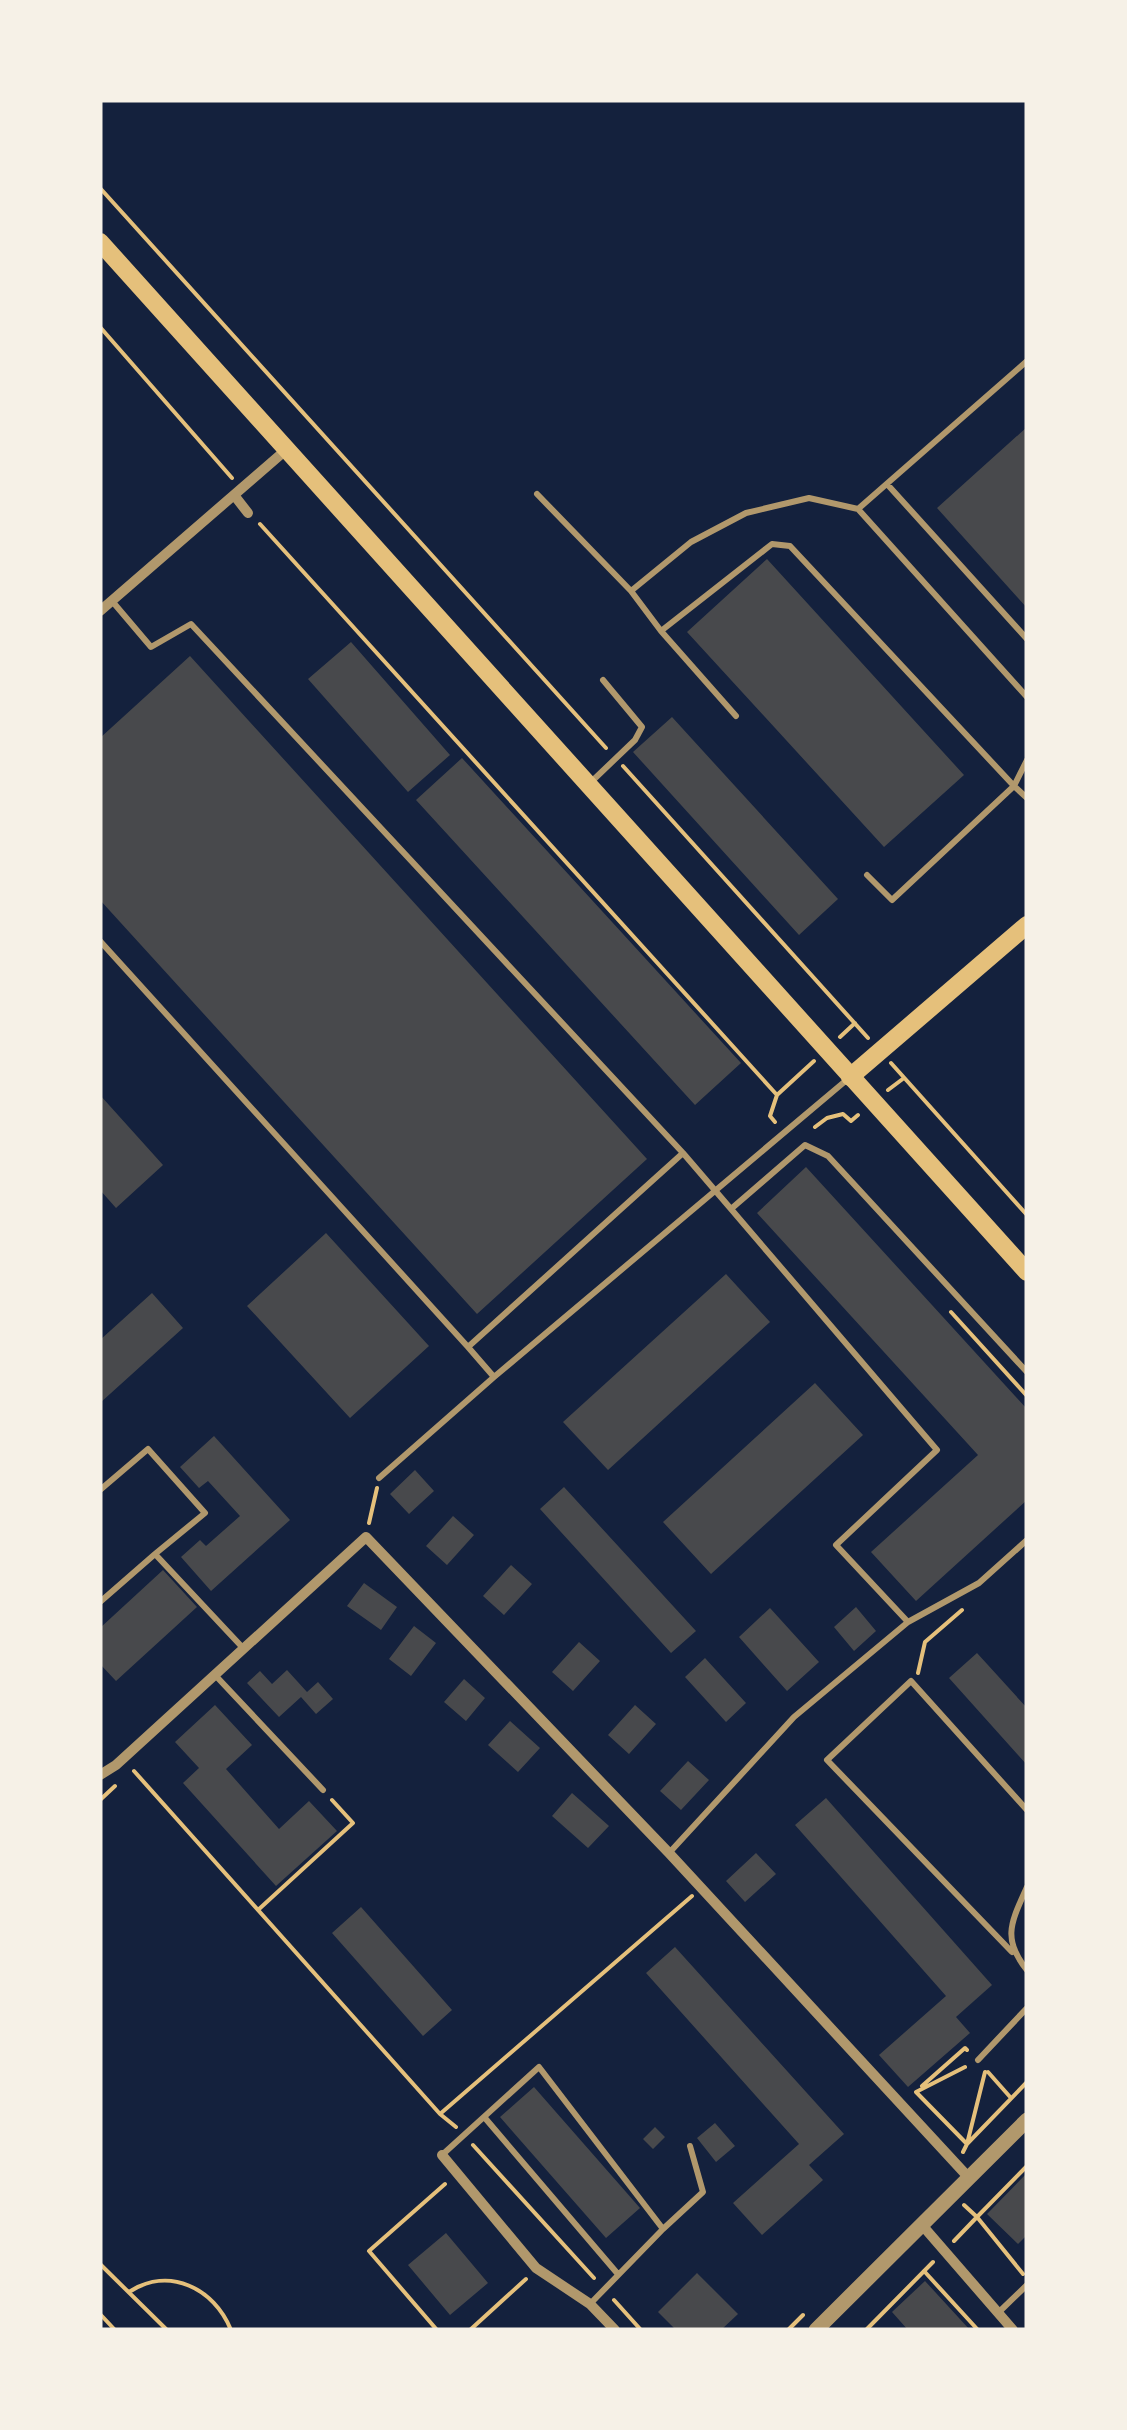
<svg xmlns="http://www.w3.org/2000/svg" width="1127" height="2430" viewBox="0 0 1127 2430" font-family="Raleway,sans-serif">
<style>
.building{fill:#48494c}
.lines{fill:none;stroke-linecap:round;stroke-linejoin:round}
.path{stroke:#e5c07b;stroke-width:4}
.service{stroke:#b1986c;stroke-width:6}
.minor{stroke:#b1986c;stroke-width:10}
.tertiary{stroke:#b1986c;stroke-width:15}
.secondary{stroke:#e5c07b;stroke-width:18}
.primary{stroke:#e5c07b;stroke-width:18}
</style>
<rect width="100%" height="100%" fill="#14213d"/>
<path class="building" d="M1027 427V608L937 508Z
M767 559 964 775 884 847 687 632Z
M351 642 450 755 408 792 308 679Z
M190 656 647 1159 477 1314 100 900V738Z
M672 717 838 899 799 935 633 752Z
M462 758 741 1063 695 1105 416 800Z
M100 1095 163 1165 116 1208 100 1190Z
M806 1167 1027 1409V1500L916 1601 871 1552 978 1455 757 1213Z
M326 1233 429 1346 350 1418 247 1306Z
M726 1274 770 1322 608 1470 563 1422Z
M152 1293 183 1328 100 1403V1340Z
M815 1383 863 1435 711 1574 663 1522Z
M214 1436 290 1520 211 1591 181 1557 200 1540 206 1546 240 1516 208 1481 199 1488 180 1467Z
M415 1470 434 1491 409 1514 390 1494Z
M564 1487 696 1631 671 1653 540 1509Z
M453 1516 474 1535 447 1565 426 1546Z
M511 1565 532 1584 504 1615 483 1596Z
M163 1570 197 1607 116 1681 100 1664V1628Z
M364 1583 397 1607 381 1630 347 1606Z
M856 1607 876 1631 854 1651 834 1627Z
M770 1608 819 1662 787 1691 739 1637Z
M414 1626 436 1643 411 1676 389 1659Z
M579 1642 600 1661 573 1691 552 1672Z
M977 1653 1027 1708V1765L949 1678Z
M705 1658 746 1703 726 1722 685 1677Z
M287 1670 307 1692 318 1682 333 1699 316 1714 301 1697 279 1717 247 1683 260 1671 272 1684Z
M464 1679 485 1698 466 1721 444 1702Z
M215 1705 252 1745 226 1769 279 1829 309 1801 337 1831 276 1886 183 1783 199 1768 175 1742Z
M635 1705 656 1724 629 1754 608 1735Z
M510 1721 540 1748 518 1772 488 1745Z
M688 1761 709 1780 681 1810 660 1791Z
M572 1793 609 1826 588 1848 552 1816Z
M826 1798 992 1985 956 2017 970 2033 908 2087 879 2055 946 1996 795 1825Z
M756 1853 776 1874 745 1902 726 1881Z
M361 1907 452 2010 423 2036 332 1933Z
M675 1947 844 2134 809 2165 823 2180 762 2235 733 2203 799 2144 646 1973Z
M534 2087 640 2208 606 2238 500 2117Z
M715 2123 735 2146 716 2162 697 2138Z
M655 2127 665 2137 653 2149 643 2139Z
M1027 2173V2235L1018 2244 987 2214Z
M446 2233 488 2283 450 2315 408 2265Z
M697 2273 738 2314 721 2330H676L658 2312Z
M925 2281 970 2330H908L892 2312Z"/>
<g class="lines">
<path class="path" d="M100 188 606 748
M100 327 232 478
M260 524 777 1095 770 1116 775 1122
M623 766 868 1038
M840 1037 855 1023
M891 1063 1027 1215
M888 1090 904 1078
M777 1095 814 1061
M815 1127 827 1118 843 1114 851 1121 858 1115
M951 1312 1027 1396
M369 1523 377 1488
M918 1673 925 1642 962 1610
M134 1771 440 2114 456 2127
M100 1800 115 1786
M258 1910 353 1823 332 1800
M965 2067 916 2092 967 2144 985 2072
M988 2072 1011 2098
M922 2086 965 2048 967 2050
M440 2114 692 1896
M473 2145 594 2278
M963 2152 967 2144 1027 2082
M954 2241 977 2217 964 2205
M100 2264 167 2330
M924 2271 978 2330
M1023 2274 977 2217 1027 2166
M129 2292C169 2266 214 2288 231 2330
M614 2300 641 2330
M100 2314 115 2330
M437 2330 369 2251 445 2184
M470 2330 526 2279
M788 2330 803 2315
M866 2330 933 2262"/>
<path class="service" d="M887 484 1027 639
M537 494 631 591 691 542 746 513 809 498 858 509 1027 361
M858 509 1027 697
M631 591 661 631
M112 601 151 647 191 624 683 1153
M736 716 661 631 772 544 790 546 1014 786 892 900 867 875
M1027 760 1014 786 1027 798
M589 784 635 740 642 727 603 680
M100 941 468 1347 683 1153 731 1209 805 1145 828 1156 1027 1372
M731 1209 937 1450 836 1545 908 1622
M468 1347 494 1377 849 1078
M379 1478 494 1377
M100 1490 148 1449 205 1513 155 1554 243 1648
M100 1602 155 1554
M215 1675 323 1790
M670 1852 794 1717 908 1622 979 1583 1027 1540
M1027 1887C1012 1921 1001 1938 1027 1970
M1012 1952 827 1760 911 1681 1027 1810
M978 2060 1027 2008
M485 2118 617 2273
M442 2155 539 2067 663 2229 590 2304
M663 2229 703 2192 690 2146
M998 2313 1027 2285"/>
<path class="minor" d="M234 495 248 513
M100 611 287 449
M100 1775 116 1765 366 1537 669 1853 970 2179
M442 2155 536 2268 590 2304 615 2330
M922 2225 1013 2330"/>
<path class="tertiary" d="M816 2330 1027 2120"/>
<path class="secondary" d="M850 1077 1027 925"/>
<path class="primary" d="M100 242 1027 1272"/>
</g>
<rect width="1127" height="2430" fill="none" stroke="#f6f1e7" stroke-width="205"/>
</svg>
